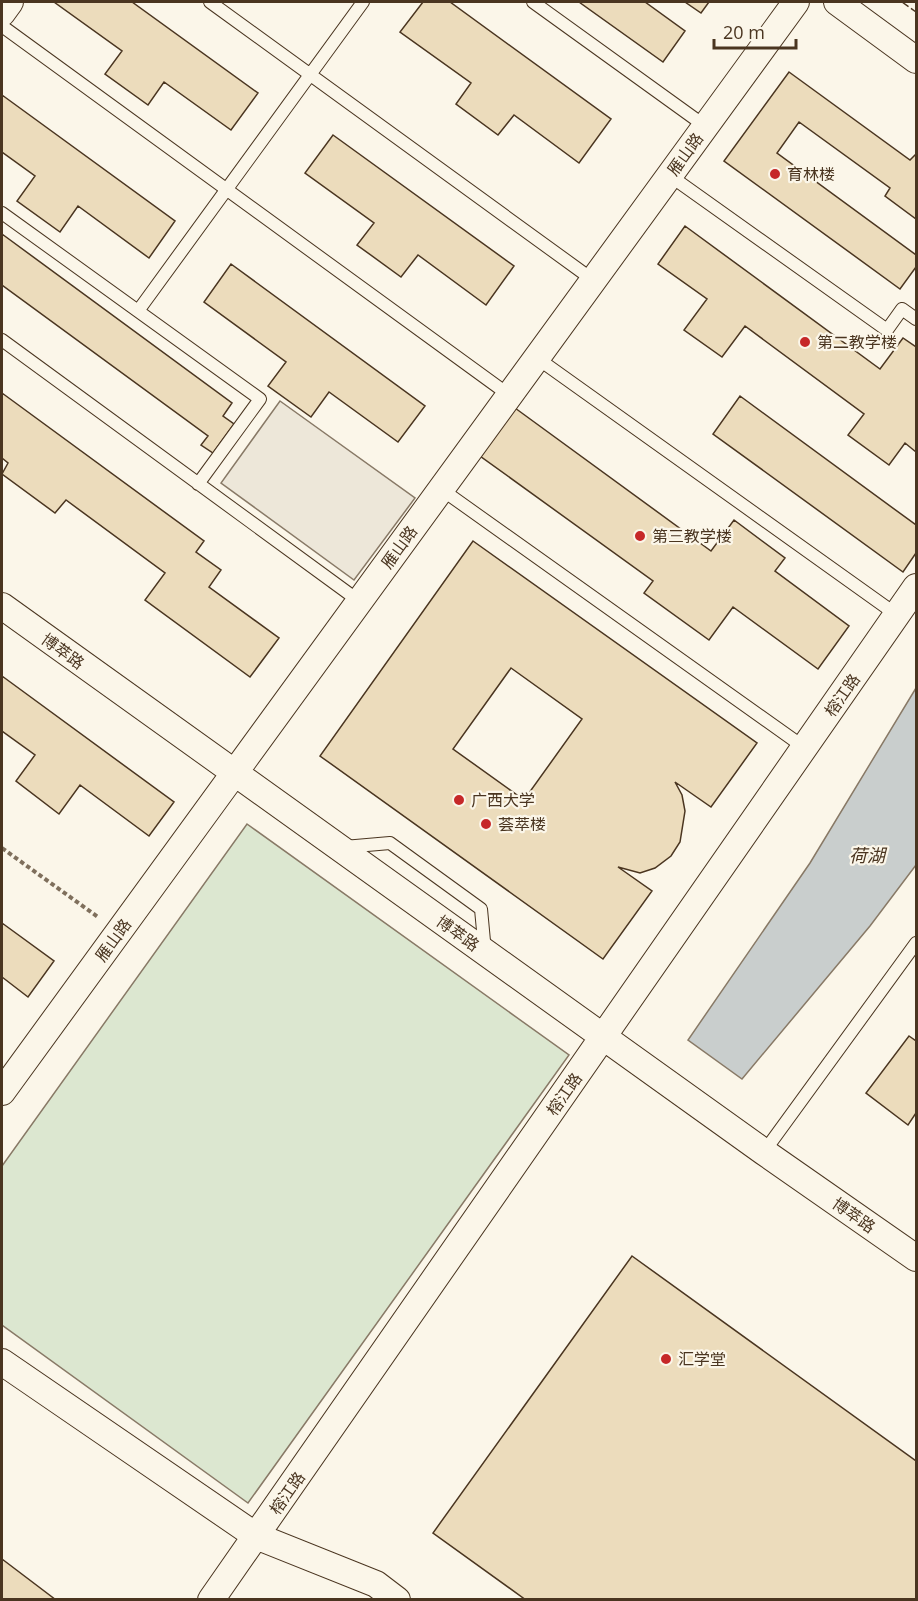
<svg xmlns="http://www.w3.org/2000/svg" width="918" height="1601" viewBox="0 0 918 1601" font-family="'Open Sans','Noto Sans SC',sans-serif">
<style>
.green{fill:#dce7d0;stroke:#887966;stroke-width:1.5}
.parking{fill:#ede7d9;stroke:#887966;stroke-width:1.5}
.water{fill:#c9cecd;stroke:#887966;stroke-width:1.5}
.building{fill:#ecdcbc;stroke:#4a3520;stroke-width:1.5;fill-rule:evenodd}
.lines{fill:none;stroke-linecap:round;stroke-linejoin:round}
.lane-casing{stroke:#4a3520;stroke-width:14}
.street-casing{stroke:#4a3520;stroke-width:28}
.path{stroke:#7f6f5c;stroke-width:4;stroke-dasharray:4.5 3;stroke-linecap:butt}
.lane{stroke:#fbf6e9;stroke-width:12}
.street{stroke:#fbf6e9;stroke-width:26}
.fence{stroke:#4a3520;stroke-width:1.5;stroke-dasharray:8 3;stroke-linecap:butt}
.poi-dot{fill:#c62828;stroke:#fbf6e9;stroke-width:2}
.labels{text-anchor:middle;dominant-baseline:central;stroke-width:4.5;stroke-linejoin:round;paint-order:stroke}
.street-label{font-size:16px;fill:#4a3520;stroke:#fbf6e9}
.poi-label{font-size:16px;fill:#4a3520;stroke:#fbf6e9;text-anchor:start}
.water-label{font-size:18px;font-style:italic;fill:#4a3520;stroke:#fbf6e9}
</style>
<rect width="100%" height="100%" fill="#fbf6e9"/>
<path class="green" d="M247 824 569 1055 248 1503 2 1325V1166Z"/>
<path class="parking" d="M280 401 415 498 354 580 221 483Z"/>
<path class="water" d="M916 688V865L870 926 742 1079 688 1040 810 863Z"/>
<path class="building" d="M54 2H132L258 93 231 130 164 82 148 105 105 74 122 51Z
M423 2H450L611 119 579 163 514 115 498 135 456 104 471 83 400 32Z
M579 2H645L685 31 663 62Z
M685 2H709L701 13Z
M789 72 910 160 916 154V219L885 196 890 188 799 122 777 153 916 255V267L900 289 724 161Z
M2 95 175 221 149 258 78 206 60 232 17 201 35 176 2 152Z
M333 135 514 266 486 305 418 255 401 277 357 245 374 223 305 173Z
M685 226 880 369 903 338 916 347V452L905 443 889 465 848 435 864 414 745 326 722 357 684 330 707 299 658 264Z
M2 234 232 403 223 416 234 424 213 453 201 445 208 436 2 285Z
M231 264 425 406 398 442 329 392 311 417 268 386 286 362 204 302Z
M2 393 204 541 196 552 221 570 209 587 279 638 250 677 145 600 165 573 66 500 55 513 2 474 8 463 2 458Z
M740 396 916 525V553L903 572 713 434Z
M515 408 711 551 734 520 785 558 775 571 849 626 818 669 733 607 709 640 644 593 653 581 480 456Z
M473 541 757 743 711 807 675 782 682 795 685 811 680 842 671 856 655 868 640 873 618 867 652 891 603 959 320 756ZM511 668 582 719 524 800 453 749Z
M2 676 174 802 149 836 80 785 59 814 16 781 35 755 2 731Z
M2 923 54 961 28 997 2 977Z
M909 1036 916 1041V1113L908 1125 866 1093Z
M632 1256 916 1461V1600H526L433 1533Z
M2 1559 56 1600H2Z"/>
<g class="lines">
<defs>
<path id="lane" d="M210 2 593 280
M533 2 705 126
M2 26 509 395
M669 175 887 330 902 309 916 319
M2 213 260 399 198 484
M138 311 363 2
M2 340 359 601
M537 358 897 615
M441 489 805 748
M344 847 390 843 481 909 485 952
M764 1152 916 943"/>
<path id="street" d="M837 2 916 60
M2 13 10 2
M2 606 764 1152 916 1258
M2 1092 796 2
M2 1362 256 1536 376 1584 397 1600
M211 1600 916 587"/>
</defs>
<use href="#lane" class="lane-casing"/>
<use href="#street" class="street-casing"/>
<path class="path" d="M2 848 98 917"/>
<use href="#lane" class="lane"/>
<use href="#street" class="street"/>
<path class="fence" d="M902 2 916 12"/>
</g>
<g class="poi-dot">
<circle cx="775" cy="174" r="6"/>
<circle cx="805" cy="342" r="6"/>
<circle cx="640" cy="536" r="6"/>
<circle cx="459" cy="800" r="6"/>
<circle cx="486" cy="824" r="6"/>
<circle cx="666" cy="1359" r="6"/>
</g>
<g class="labels">
<g class="street-label">
<text transform="translate(685 154) rotate(-54)">雁山路</text>
<text transform="translate(399 547) rotate(-54)">雁山路</text>
<text transform="translate(63 651) rotate(36)">博萃路</text>
<text transform="translate(842 695) rotate(-55)">榕江路</text>
<text transform="translate(458 933) rotate(36)">博萃路</text>
<text transform="translate(113 940) rotate(-54)">雁山路</text>
<text transform="translate(564 1094) rotate(-55)">榕江路</text>
<text transform="translate(854 1215) rotate(35)">博萃路</text>
<text transform="translate(287 1493) rotate(-55)">榕江路</text>
</g>
<g class="poi-label">
<text x="787" y="174">育林楼</text>
<text x="817" y="342">第二教学楼</text>
<text x="652" y="536">第三教学楼</text>
<text x="471" y="800">广西大学</text>
<text x="498" y="824">荟萃楼</text>
<text x="678" y="1359">汇学堂</text>
</g>
<g class="water-label">
<text x="867" y="855">荷湖</text>
</g>
</g>
<rect width="918" height="1601" fill="none" stroke="#4a3520" stroke-width="6"/>
<path d="M714 39v9h82v-9" fill="none" stroke="#4a3520" stroke-width="3"/>
<text x="723" y="39" font-size="18" fill="#4a3520" stroke="#fbf6e9" stroke-width="4.5" paint-order="stroke">20 m</text>
</svg>
